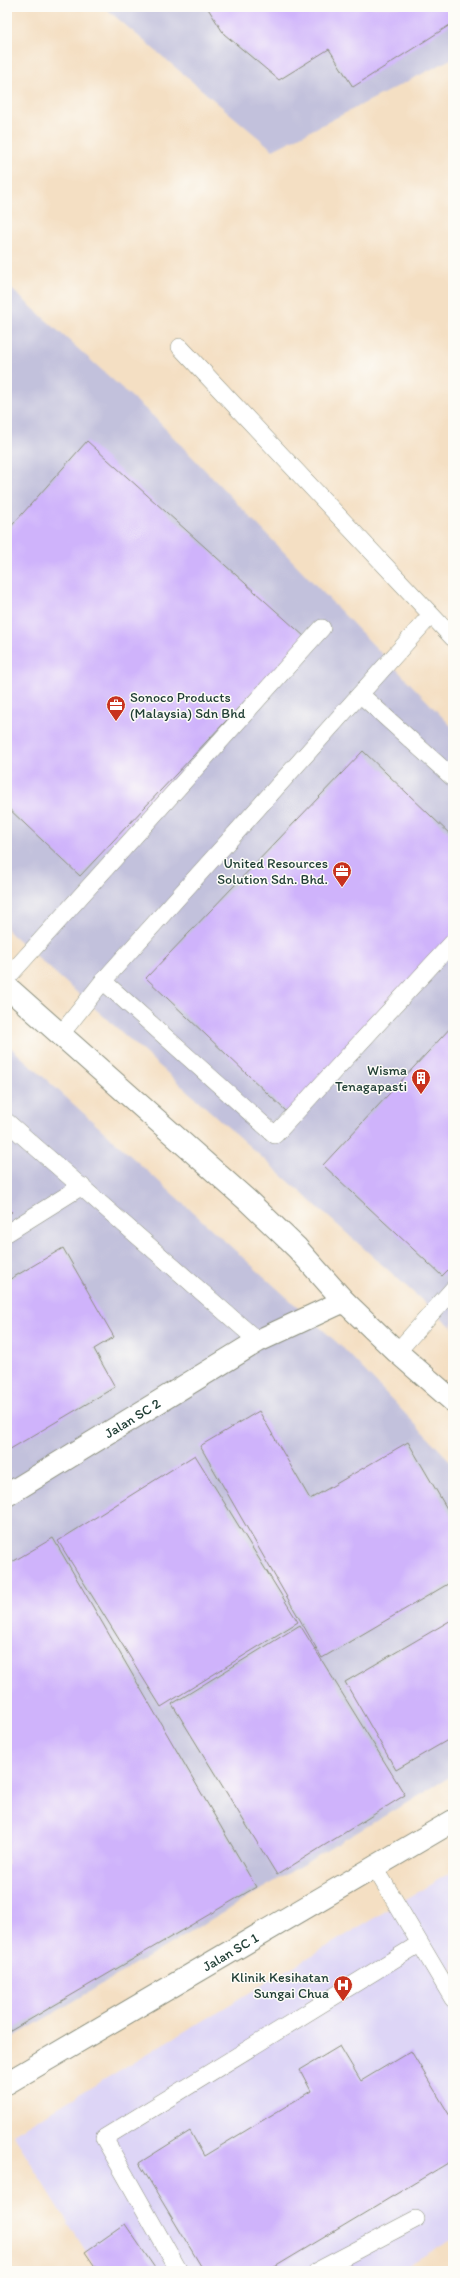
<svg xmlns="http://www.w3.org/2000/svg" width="460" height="2278" viewBox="0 0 460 2278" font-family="Itim,sans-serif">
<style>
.built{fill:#ddd5f6}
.industrial{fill:#c2c1dc}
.building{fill:#cfb3fb}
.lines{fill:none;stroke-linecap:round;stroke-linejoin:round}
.lane-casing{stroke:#8a8e7c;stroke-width:18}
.street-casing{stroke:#8a8e7c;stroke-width:24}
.lane{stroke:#fff;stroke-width:17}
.street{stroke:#fff;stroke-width:22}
.labels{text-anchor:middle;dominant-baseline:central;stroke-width:3;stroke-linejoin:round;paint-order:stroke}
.poi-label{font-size:14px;fill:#1f3d34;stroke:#fdfcf7;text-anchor:end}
.street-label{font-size:14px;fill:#1f3d34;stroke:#fdfcf7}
</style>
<rect width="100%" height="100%" fill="#fdfcf7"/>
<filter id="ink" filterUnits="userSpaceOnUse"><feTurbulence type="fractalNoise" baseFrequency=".025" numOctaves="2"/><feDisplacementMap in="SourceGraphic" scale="8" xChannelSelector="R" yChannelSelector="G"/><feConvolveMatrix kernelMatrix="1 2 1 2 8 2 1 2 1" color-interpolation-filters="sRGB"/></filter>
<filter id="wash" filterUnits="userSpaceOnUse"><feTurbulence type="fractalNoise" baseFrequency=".012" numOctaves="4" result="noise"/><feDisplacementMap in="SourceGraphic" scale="16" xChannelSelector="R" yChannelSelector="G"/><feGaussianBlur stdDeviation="0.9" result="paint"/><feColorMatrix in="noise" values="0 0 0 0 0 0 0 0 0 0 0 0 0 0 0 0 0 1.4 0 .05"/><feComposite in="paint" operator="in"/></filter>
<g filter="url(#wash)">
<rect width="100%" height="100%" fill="#f4dfc3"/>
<path class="built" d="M453 1871V2238L397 2271H98L13 2134Z"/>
<path class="industrial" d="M104 7H453V58L273 150Z
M7 285 153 416 453 728V1328L7 930Z
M7 1044 343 1348 453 1464V1775L7 2041Z"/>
<g id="blocks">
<path class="building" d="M207 7H453V23L353 87 329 49 279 80 224 34Z
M87 441 305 637 80 876 7 807V531Z
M363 751 453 837V939L288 1113 146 978Z
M453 1025V1265L442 1276 323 1165Z
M7 1208 12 1212 7 1215Z
M63 1248 114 1337 94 1349 115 1387 7 1451V1281Z
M259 1411 310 1499 408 1442 453 1519V1581L322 1658 200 1446Z
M195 1455 298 1622 161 1707 58 1541Z
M53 1538 256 1887 7 2033V1565Z
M453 1619V1737L396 1770 345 1682Z
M300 1625 405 1795 277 1875 172 1704Z
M340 2046 361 2081 411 2051 453 2121V2160L268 2271H204L139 2163 190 2131 204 2156 311 2091 300 2070Z
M125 2224 157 2271H98L85 2252Z"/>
</g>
</g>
<g filter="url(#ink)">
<use href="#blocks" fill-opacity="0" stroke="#8a8e7c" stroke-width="1"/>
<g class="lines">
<defs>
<path id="lane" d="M180 347 453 638
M360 694 453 778
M7 978 322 628
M103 981 275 1135 453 942
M61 1034 103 981 431 615
M7 1122 258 1341
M7 1233 82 1186
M397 1352 453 1289
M374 1866 453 1999
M179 2271 104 2138 419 1944
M317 2271 416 2219"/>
<g id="street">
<path d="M7 987 248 1201 297 1248 344 1301 397 1352 453 1401"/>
<path id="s1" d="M7 1495 258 1341 344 1301"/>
<path id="s2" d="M7 2083 453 1821"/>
</g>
</defs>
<use href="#lane" class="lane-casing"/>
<use href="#street" class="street-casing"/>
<use href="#lane" class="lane"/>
<use href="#street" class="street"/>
</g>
</g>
<defs>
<symbol id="office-pin" viewBox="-11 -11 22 30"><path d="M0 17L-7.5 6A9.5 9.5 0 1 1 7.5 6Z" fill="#c8321e" stroke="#fdfcf7"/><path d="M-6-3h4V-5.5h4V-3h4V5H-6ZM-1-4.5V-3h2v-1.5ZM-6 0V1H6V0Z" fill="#fff"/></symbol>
<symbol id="building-pin" viewBox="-11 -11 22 30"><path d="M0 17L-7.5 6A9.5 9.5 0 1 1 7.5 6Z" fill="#c8321e" stroke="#fdfcf7"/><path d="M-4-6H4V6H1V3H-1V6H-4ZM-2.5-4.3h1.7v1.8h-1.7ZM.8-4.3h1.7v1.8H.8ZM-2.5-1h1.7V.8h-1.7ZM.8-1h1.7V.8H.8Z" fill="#fff"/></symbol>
<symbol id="hospital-pin" viewBox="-11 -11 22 30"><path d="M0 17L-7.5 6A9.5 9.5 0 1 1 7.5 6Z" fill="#c8321e" stroke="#fdfcf7"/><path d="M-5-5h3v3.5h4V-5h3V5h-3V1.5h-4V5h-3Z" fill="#fff"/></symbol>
</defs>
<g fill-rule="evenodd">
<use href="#office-pin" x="105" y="694" width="22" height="30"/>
<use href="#office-pin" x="331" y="860" width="22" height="30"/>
<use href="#building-pin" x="410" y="1067" width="22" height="30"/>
<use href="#hospital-pin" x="332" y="1974" width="22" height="30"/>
</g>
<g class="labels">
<g class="poi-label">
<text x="130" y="697" text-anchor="start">Sonoco Products<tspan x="130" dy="16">(Malaysia) Sdn Bhd</tspan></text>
<text x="328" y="863">United Resources<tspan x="328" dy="16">Solution Sdn. Bhd.</tspan></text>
<text x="407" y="1070">Wisma<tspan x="407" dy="16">Tenagapasti</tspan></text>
<text x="329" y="1977">Klinik Kesihatan<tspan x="329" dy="16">Sungai Chua</tspan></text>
</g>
<g class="street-label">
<text stroke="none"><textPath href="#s1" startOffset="147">Jalan SC 2</textPath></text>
<text stroke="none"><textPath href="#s2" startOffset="259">Jalan SC 1</textPath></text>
</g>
</g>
<rect width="460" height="2278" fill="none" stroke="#fdfcf7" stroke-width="24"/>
</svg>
